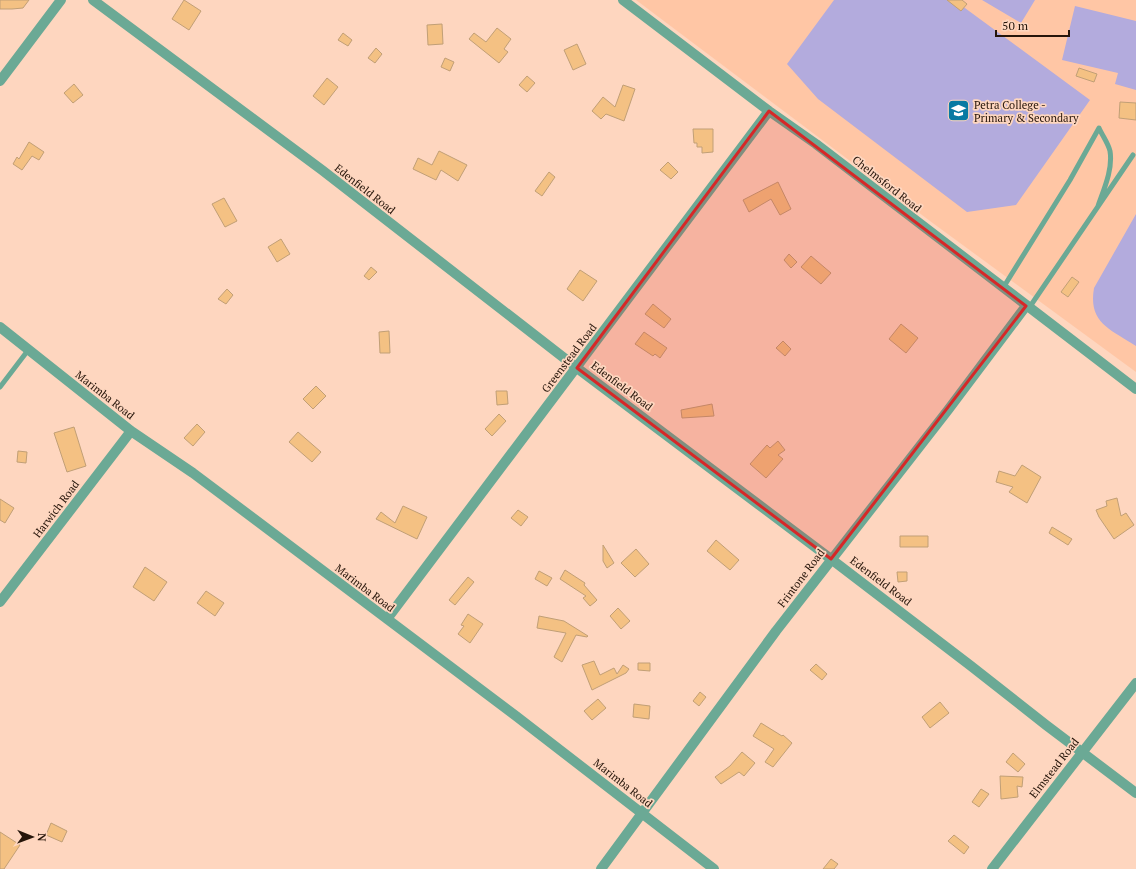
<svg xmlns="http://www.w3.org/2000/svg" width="1136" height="869" viewBox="0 0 1136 869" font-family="'PT Serif',serif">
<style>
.built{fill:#ffc6a5}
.green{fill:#b3abdd}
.building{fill:#f4c183;stroke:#c19f76}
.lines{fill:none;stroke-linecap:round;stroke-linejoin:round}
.lane{stroke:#6ba995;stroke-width:5}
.street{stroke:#6ba995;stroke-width:10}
.marked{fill:#d62828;fill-opacity:0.2;stroke:#d62828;stroke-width:3;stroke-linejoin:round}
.labels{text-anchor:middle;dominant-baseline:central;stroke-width:3.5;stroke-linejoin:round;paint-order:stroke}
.poi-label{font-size:11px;fill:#26150a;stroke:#fed6bf;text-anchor:start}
.street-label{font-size:11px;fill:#26150a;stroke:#fed6bf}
</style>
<rect width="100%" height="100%" fill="#fed6bf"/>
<path class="built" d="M636 0H1136V372L930 221Z"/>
<path class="green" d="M834 0H954L1090 100 1016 205 967 212 818 99 787 64Z
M982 0H1035L1021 23Z
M1075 6 1136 21V90L1115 84 1118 73 1062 60Z
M1136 214V346C1110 329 1088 323 1094 288Z"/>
<path class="building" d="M0 0H29L23 8 12 9H0Z
M184 0 201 11 189 30 172 19Z
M947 0H962L967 4 961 11Z
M442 24 443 44 428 45 427 25Z
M497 28 511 39 504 49 508 52 499 63 469 39 474 33 486 42Z
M343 33 352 40 348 46 338 40Z
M577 44 586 64 573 70 564 50Z
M376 48 382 54 375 63 368 58Z
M445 58 454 62 450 71 441 67Z
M1079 68 1097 74 1094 82 1076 76Z
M527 76 535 83 527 92 519 85Z
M327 78 338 87 324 105 313 96Z
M74 84 83 95 73 103 64 93Z
M623 85 635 89 624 121 606 114 601 119 592 111 603 97 615 107Z
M1120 102 1136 103V120L1119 118Z
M693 129H713V152L702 153V147H697V143H694Z
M29 142 44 152 39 160 32 156 22 170 13 164 17 157 19 159Z
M439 151 467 165 458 181 441 170 436 180 413 169 418 158 432 165Z
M668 162 678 172 671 179 660 170Z
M549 172 555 177 542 196 535 191Z
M778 182 791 209 780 215 771 199 749 212 743 200Z
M224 198 237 221 225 227 212 204Z
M281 239 290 254 277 262 268 247Z
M789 254 797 262 791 268 784 260Z
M811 256 831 273 821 284 801 267Z
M371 267 377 272 369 280 364 276Z
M580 270 597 281 583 301 567 289Z
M1072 277 1079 282 1068 297 1061 292Z
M227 289 233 295 226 304 218 299Z
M653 304 671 319 664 328 645 314Z
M901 324 918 338 906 353 889 339Z
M389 331 390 353H380L379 332Z
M644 332 667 348 660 358 655 354 653 356 635 344Z
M783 341 791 349 785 356 776 348Z
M316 386 326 396 313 409 303 399Z
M496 391H507L508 404 497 405Z
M712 404 714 416 682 418 681 410Z
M499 414 506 421 492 436 485 429Z
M197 424 205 432 193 446 184 438Z
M74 427 86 466 67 472 54 433Z
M298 432 321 452 312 462 289 442Z
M778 441 785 450 778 455 783 459 766 478 750 464 767 445 770 448Z
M18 451 27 452 26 463 17 462Z
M1022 465 1041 477 1027 503 1009 492 1013 487 996 482 999 471 1015 476Z
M1117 498 1121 516 1126 513 1134 525 1114 539 1099 517 1096 510 1107 506 1106 501Z
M0 499 14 508 5 523 0 520Z
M403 506 427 517 417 539 376 519 381 512 395 523Z
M518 510 528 517 521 526 511 518Z
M1052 527 1072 539 1068 545 1049 533Z
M900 536H928V547H900Z
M716 540 739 560 730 570 707 551Z
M603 545 614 563 607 568 603 561Z
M636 549 649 564 635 577 621 563Z
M145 567 167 582 154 601 133 587Z
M565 570 585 583 584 585 597 600 595 602 590 606 583 598 586 596 560 579Z
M539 571 552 578 547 586 535 579Z
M897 572H907V581L898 582Z
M468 577 474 582 455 605 449 600Z
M206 591 224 603 215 616 197 603Z
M618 608 630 621 621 629 610 616Z
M468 614 483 624 470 643 458 634 464 626 461 625Z
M539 616 564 621 588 636 587 637 576 635 562 662 554 657 566 633 537 628Z
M594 661 600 675 614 668 617 674 623 665 629 669 626 673 592 690 582 665Z
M638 663H650V671L638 670Z
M816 664 827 674 822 680 810 670Z
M700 692 706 697 699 706 693 701Z
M598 699 606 708 592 720 584 711Z
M940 702 949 713 930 728 922 717Z
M634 704 650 706 649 719 633 717Z
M761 723 782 736 783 735 792 743 773 767 765 762 774 749 753 736Z
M742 752 755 763 744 776 739 772 721 784 715 777 730 766Z
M1013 753 1025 764 1018 772 1006 762Z
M1000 776 1023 777 1022 787 1017 786 1018 797 1001 799Z
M981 789 989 794 979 807 972 802Z
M51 823 67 831 62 842 46 835Z
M0 832 20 845 4 869H0Z
M954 835 969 847 964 854 948 841Z
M831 859 838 864 834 869H823Z"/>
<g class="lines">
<path class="lane" d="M1003 288 1070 180 1099 128C1102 135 1108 143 1110 151 1113 169 1104 189 1098 206
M1029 308 1133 155
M0 387 29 349"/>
<path class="street" d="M93 0 322 170 577 368 831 559 971 666 1046 725 1136 793
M623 0 769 111 816 144 1136 389
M0 81 61 0
M0 327 131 431 193 473 257 521 516 716 714 869
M0 602 131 431
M387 619 769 111
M601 869 776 631 948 410 1026 306
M992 869 1136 683"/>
</g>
<path class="marked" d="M769 111 1026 306 831 559 577 368Z"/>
<defs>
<symbol id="school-square" viewBox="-11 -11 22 22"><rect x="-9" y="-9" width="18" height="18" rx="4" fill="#087aa3" stroke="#fed6bf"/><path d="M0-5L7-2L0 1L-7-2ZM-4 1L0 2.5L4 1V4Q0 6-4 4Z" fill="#fff"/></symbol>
</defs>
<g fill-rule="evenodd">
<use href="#school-square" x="946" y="98" width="25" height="25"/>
</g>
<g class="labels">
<g class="poi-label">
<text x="974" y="105">Petra College -<tspan x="974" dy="13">Primary &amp; Secondary</tspan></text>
</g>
<g class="street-label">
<text transform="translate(887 184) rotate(38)">Chelmsford Road</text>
<text transform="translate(365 189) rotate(38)">Edenfield Road</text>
<text transform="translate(569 358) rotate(-53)">Greenstead Road</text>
<text transform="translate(622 386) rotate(37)">Edenfield Road</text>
<text transform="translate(105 395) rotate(38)">Marimba Road</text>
<text transform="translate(56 509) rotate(-53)">Harwich Road</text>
<text transform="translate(801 578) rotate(-53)">Frintone Road</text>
<text transform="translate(881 581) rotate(37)">Edenfield Road</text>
<text transform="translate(365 588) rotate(37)">Marimba Road</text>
<text transform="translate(1054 768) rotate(-52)">Elmstead Road</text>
<text transform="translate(623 783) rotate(38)">Marimba Road</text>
</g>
</g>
<g transform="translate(32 837) rotate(91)" stroke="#fed6bf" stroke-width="3" paint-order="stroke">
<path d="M0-3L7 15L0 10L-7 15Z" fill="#26150a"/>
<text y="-6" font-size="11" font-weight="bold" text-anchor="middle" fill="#26150a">N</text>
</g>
<path d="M996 30v6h73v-6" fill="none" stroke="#26150a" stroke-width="2"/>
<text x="1002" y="30" font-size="12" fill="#26150a" stroke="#fed6bf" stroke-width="3" paint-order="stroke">50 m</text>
</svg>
